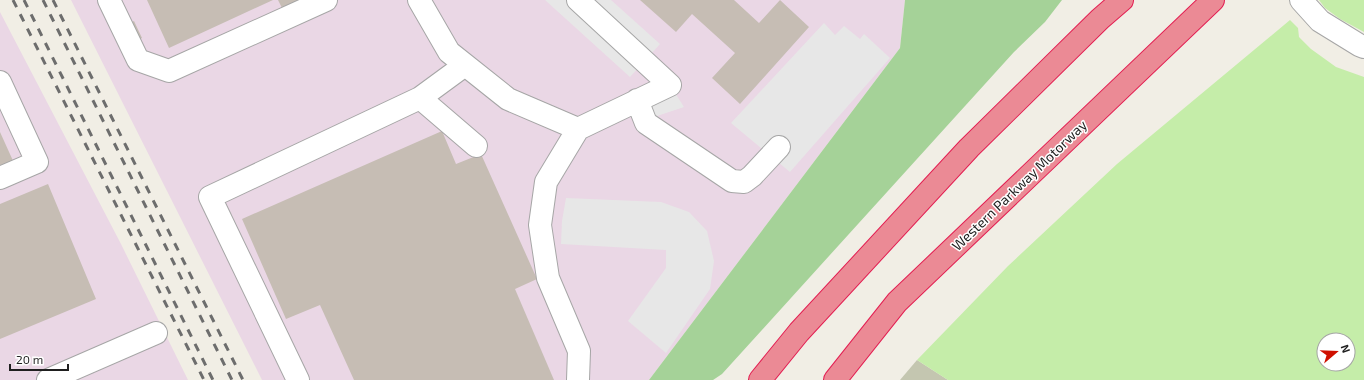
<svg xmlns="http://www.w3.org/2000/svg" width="1364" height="380" viewBox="0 0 1364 380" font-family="'Exo 2',sans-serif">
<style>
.industrial{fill:#ead7e5}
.construction{fill:#c4c6b0}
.grass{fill:#c5eda9;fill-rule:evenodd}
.forest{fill:#a5d298}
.parking{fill:#e7e7e7}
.building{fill:#c6bdb4}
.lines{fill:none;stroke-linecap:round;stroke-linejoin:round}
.minor-casing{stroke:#a6a6a6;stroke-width:24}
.highway-casing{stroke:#e31e52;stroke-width:24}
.minor{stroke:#fff;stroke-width:22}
.highway{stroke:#eb8a95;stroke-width:22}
.rail{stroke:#6d6d6d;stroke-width:3;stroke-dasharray:8 8;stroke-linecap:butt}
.labels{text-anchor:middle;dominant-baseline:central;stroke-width:3;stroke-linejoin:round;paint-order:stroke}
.street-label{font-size:14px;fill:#1f1f1f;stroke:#fff}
</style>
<rect width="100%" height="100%" fill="#f1eee5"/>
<path class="industrial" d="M71 0H905L900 48 649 380H262Z
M0 12 121 244 188 380H0Z"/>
<path class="construction" d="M917 360 948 380H900Z"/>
<path class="grass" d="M1319 0H1364V32L1340 19 1325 8Z
M1290 20 1298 28 1299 37 1311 49 1336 67 1364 77V380H948L917 360 1008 266 1117 164ZM1324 340H1348V364H1324Z"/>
<path class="forest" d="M905 0H1062L1045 22 1014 52 722 374 713 380H649L900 48Z"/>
<path class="parking" d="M545 0H611L660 44 630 77Z
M824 23 835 35 844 26 860 39 864 34 890 58 790 172 731 123Z
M670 85 684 107 654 117 647 96Z
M566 198 661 202 689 212 707 231 714 261 710 289 666 353 628 321 666 268V250L561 244 562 221Z"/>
<path class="building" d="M147 0H273L169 48Z
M278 0H299L282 8Z
M640 0H734L759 23 780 0 809 27 740 104 712 78 735 53 692 14 676 32Z
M134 21 142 38 134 42 126 25Z
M442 131 456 164 481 154 537 279 515 289 554 380H354L320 305 286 319 242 219Z
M0 132 14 163 0 169Z
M48 184 96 299 0 339V204Z"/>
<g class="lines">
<defs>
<path id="minor" d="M109 0 138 60 169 71 326 0
M419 0 449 52 508 99 578 129
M1301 0 1320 21 1359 45 1364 47
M0 82 37 162 0 178
M420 98 476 146
M637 100 646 123 732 181 744 182 752 176 779 147
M48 380 156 333
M298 380 210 197 420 98 465 65
M578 380 579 351 548 278 540 225 546 182 578 129 670 85 578 0"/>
<path id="highway" d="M760 380 799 332 969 148 1100 19 1122 0
M835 380 897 302 1213 0"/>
</defs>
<use href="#minor" class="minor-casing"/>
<use href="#highway" class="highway-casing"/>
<use href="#minor" class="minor"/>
<use href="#highway" class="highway"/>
<path class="rail" d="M13 0 204 380
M24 0 213 380
M43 0 232 380
M53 0 243 380"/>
</g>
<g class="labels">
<g class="street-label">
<text transform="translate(1019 185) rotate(-44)">Western Parkway Motorway</text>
</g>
</g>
<g transform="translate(1336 352) rotate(71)"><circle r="19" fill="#ffffff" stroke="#a5a5a5"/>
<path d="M0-3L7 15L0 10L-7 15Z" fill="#cf1000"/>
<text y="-6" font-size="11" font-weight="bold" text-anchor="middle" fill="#1f1f1f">N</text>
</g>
<path d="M10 364v6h58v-6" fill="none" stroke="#1f1f1f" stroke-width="2"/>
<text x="16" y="364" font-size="12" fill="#1f1f1f" stroke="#ffffff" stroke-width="3" paint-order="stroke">20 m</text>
</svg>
